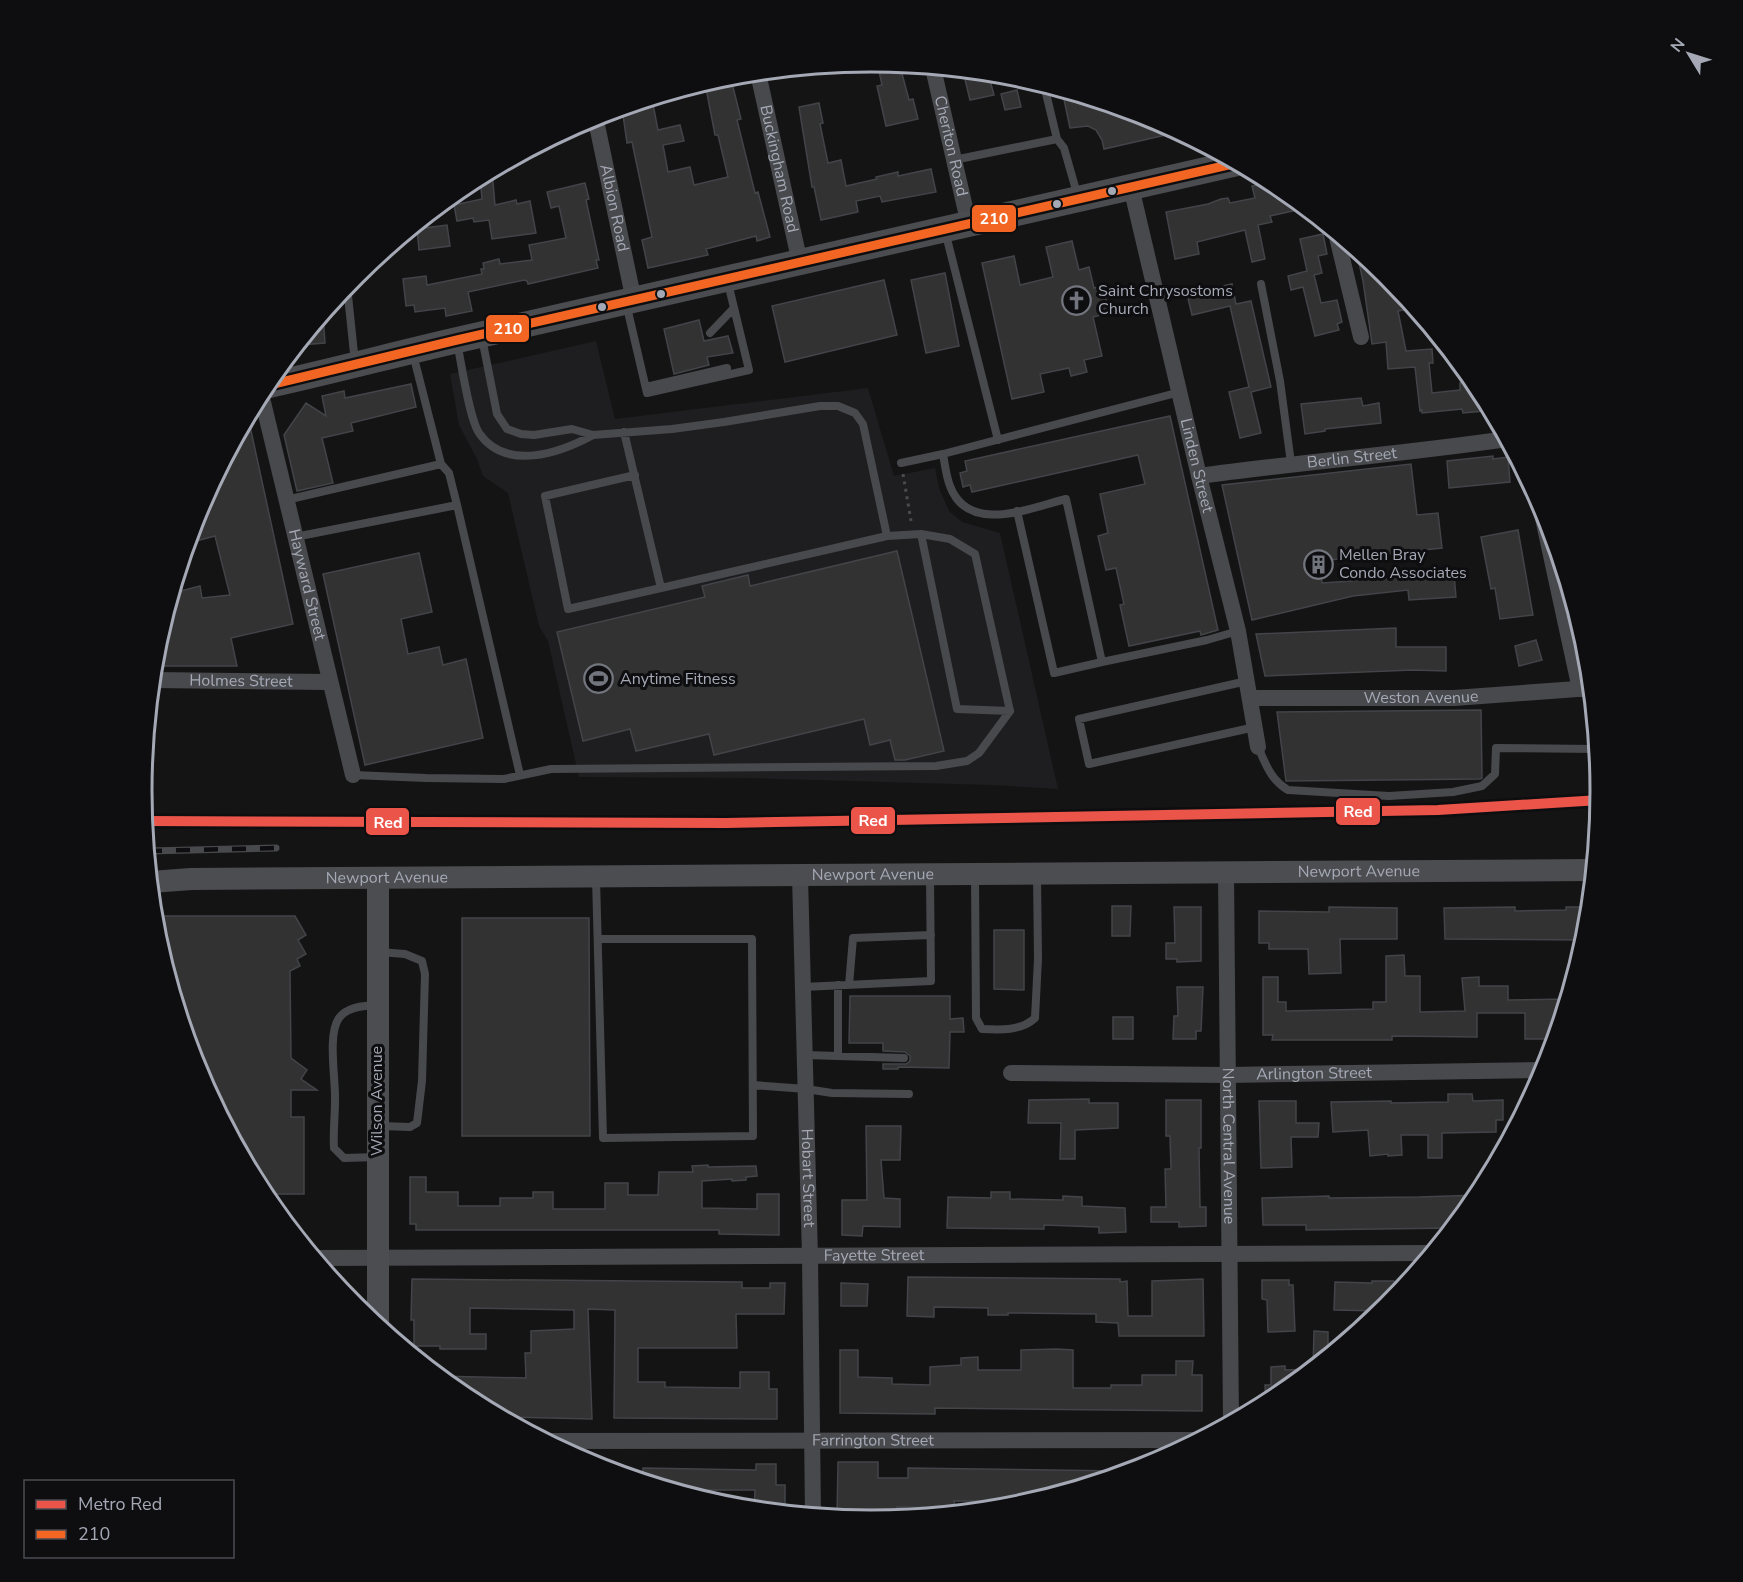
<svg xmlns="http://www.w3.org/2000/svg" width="1743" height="1582" viewBox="0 0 1743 1582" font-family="'Nunito Sans',sans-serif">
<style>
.built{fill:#1e1e20}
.building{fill:#323233;stroke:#424448;stroke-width:1.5}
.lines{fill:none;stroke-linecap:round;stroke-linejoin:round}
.path{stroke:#4a4b4f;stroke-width:3;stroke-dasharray:3 4.5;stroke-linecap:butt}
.lane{stroke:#48494d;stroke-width:8}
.street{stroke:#48494d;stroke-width:16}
.secondary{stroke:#4c4d51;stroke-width:22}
.primary{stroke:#4a4c4f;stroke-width:26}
.rail-casing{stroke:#48494c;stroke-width:7}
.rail{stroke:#0e0e10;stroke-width:4.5;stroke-dasharray:14;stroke-linecap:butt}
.bus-1-casing{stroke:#0e0e10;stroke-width:14}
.bus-1{stroke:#f26522;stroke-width:9}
.metro-1-casing{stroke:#0e0e10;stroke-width:15}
.metro-1{stroke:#eb5449;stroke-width:10}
.bus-dot{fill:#a4a9b5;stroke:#0e0e10;stroke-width:2}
.labels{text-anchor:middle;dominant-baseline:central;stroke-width:6;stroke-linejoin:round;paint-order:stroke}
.street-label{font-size:16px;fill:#a4a9b5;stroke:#0e0e10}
.poi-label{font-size:16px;fill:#a4a9b5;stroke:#0e0e10;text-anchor:start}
.rim{fill:none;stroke:#a4a9b5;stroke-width:3}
.line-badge{stroke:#0e0e10;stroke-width:2}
.badge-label{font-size:16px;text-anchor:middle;font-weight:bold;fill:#fff}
</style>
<rect width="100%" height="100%" fill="#141414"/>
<path class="built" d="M596 341 615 419 868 388 894 476 935 468 939 488 949 511 962 522 1000 533 1058 789 991 785 748 778 579 777 548 641 539 626 508 493 483 476 477 459 459 425 450 374Z"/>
<path class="building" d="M900 66 909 100 913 99 918 119 886 126 877 86 882 85 879 71Z
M963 71 988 73 994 95 970 100Z
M730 75 741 119 737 120 755 193 758 192 770 237 757 241 756 236 706 249 708 255 648 268 642 240 652 237 632 142 627 143 622 108 652 99 658 130 680 125 684 141 663 145 668 172 690 167 694 185 728 177 718 135H715L705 83Z
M1017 90 1021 107 1005 110 1001 94Z
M1062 90 1151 117 1179 132 1104 149 1102 140 1096 130 1088 126 1070 128Z
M819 103 823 123 820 124 828 163 841 160 846 186 877 179 876 177 898 172V176L931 169 936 192 882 202 880 196 856 201 858 212 821 220 814 187H812L799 107Z
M492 171 495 205 516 200 517 204 530 201 536 233 492 239 489 220 474 222 473 218 457 221 454 205 482 199 480 177Z
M1272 182 1306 208 1270 216 1272 222 1258 225 1265 259 1252 262 1245 230 1197 242 1199 254 1175 259 1166 212 1208 204 1221 199 1228 198 1230 203 1255 198 1252 186Z
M585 183 589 199 586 200 599 260H596L598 268 528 284 527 281 524 280 468 292 472 311 446 316 445 308 415 312 414 305 406 306 403 279 426 276 427 285 482 274 481 269H484L483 263 499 259 500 264 532 260 529 245 566 238 559 206 551 208 547 192Z
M447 225 450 246 419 250 417 229Z
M1323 234 1327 254 1318 256 1322 273 1314 275 1321 303 1337 300 1342 322 1337 324 1339 330 1315 336 1303 287 1291 290 1288 276 1307 271 1300 239Z
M1072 241 1079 270 1089 267 1094 288 1103 286 1109 313 1093 317 1102 356 1084 360 1087 372 1071 376 1069 368 1040 374 1044 392 1012 399 982 263 1014 256 1020 285 1053 277 1046 247Z
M1356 249 1388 276 1414 308 1398 311 1406 351 1432 349 1433 363H1429L1432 393 1460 390V383L1474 381 1483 394 1484 411 1463 413 1462 409 1422 413V410L1420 411 1415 367 1388 369 1386 342 1372 344 1363 281Z
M945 273 959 346 926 353 911 280Z
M884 280 897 335 785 362 772 306Z
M1232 284 1236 304 1251 301 1271 387 1251 392 1261 433 1240 438 1229 392 1249 387 1230 306 1192 315 1187 294Z
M323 315 325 343 298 345 305 337Z
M699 320 704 341 728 336 733 353 707 357 709 365 674 374 664 329Z
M411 384 416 407 351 423 353 431 322 438 333 483 297 491 284 435 306 403 326 416 322 396 344 391 345 398Z
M1361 398 1363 406 1379 403 1381 423 1325 429V431L1305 434 1301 404Z
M1170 416 1218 630 1201 635 1200 631 1129 646 1120 605 1124 604 1116 568 1106 570 1098 536 1108 533 1100 494 1145 484 1138 455 972 492 970 485 963 487 960 473 967 471 965 461Z
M248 417 293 624 231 638 237 666H157L155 660 156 648 173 593 200 586 202 598 230 595 215 536 196 541 193 526 198 512Z
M1493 456V459L1508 457 1510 482 1449 488 1447 461Z
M1411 464 1417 515 1438 513 1442 548 1320 561 1322 583 1454 574 1456 597 1409 600 1408 590 1353 596 1252 620 1222 485Z
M1518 530 1533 615 1500 619 1495 588 1491 589 1481 537Z
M897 551 944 751 905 760H895L890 740 870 745 864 719 714 755 709 734 636 751 630 729 583 741 557 632 705 597 702 586 748 575 750 586Z
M419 553 432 612 401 619 408 654 439 647 443 665 466 659 483 738 365 765 323 574Z
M1396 628V647H1446V671L1413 670 1265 676 1256 634Z
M1536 640 1542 660 1519 666 1515 646Z
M1481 710 1482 778 1480 779 1286 781 1277 712Z
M1112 906H1131L1130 936H1112Z
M1174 907H1201V961L1177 962V959H1166V943H1175Z
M1329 907 1397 908V939H1340L1341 973 1309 974 1308 949H1269V943H1259V911L1329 912Z
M1515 907V911L1566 910V907H1590L1585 940 1445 939 1444 908Z
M154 916H295L306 935 298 940 306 954 297 959 300 966 290 971 291 1058 307 1070 301 1079 317 1090H291V1117H304V1194H264L197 1070 156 933Z
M462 918H589L590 1136H462Z
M994 930H1024V990L994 989Z
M1404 955 1405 976H1420V1012L1465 1011 1462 978 1479 977V986H1508V1000L1567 999 1555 1039H1525V1013H1477V1037L1392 1036V1040H1272L1273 1035H1263V977H1278V1002H1286V1011L1373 1009V1002H1386V956Z
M1177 987H1203L1201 1031H1196V1039H1173L1174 1016H1178Z
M850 996H950V1019L963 1018 964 1032H950L949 1068 898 1067V1069H883V1064H906L910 1061V1056L905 1052 883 1051V1043H849Z
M1113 1017H1133V1039H1113Z
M1448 1094H1472L1473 1101 1503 1100V1120H1496V1132L1442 1133V1158H1428V1135H1401L1402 1155 1388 1156V1154L1370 1156 1368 1130 1333 1132 1331 1102 1391 1101V1103L1448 1102Z
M1089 1099V1103H1118V1128L1075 1130V1159H1060L1061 1123H1028L1029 1100Z
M1166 1100H1201V1148H1199L1200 1207H1206V1226L1179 1227V1222H1151V1207H1166L1165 1169H1171L1170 1136H1166Z
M1259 1101H1296V1123H1319L1318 1137H1291L1292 1167 1261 1168Z
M866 1126H901L900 1160H881L884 1198 900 1199V1227L863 1226 862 1236 842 1235V1200H867Z
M708 1165V1167L756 1166 757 1176 746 1177V1180L732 1181V1179L702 1181V1208L757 1209V1194H779V1235L719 1234V1230H416V1224H410V1177H426V1192H458V1206H500V1198H533V1192H553V1209H605V1183H628V1195H658L659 1172H693L692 1166Z
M991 1192H1010V1199L1063 1200V1196L1082 1197V1206L1125 1208 1126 1232 1099 1233V1227L1044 1225V1229L947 1228 948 1197 991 1198Z
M1479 1195 1452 1228 1306 1230V1225H1263L1262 1198 1329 1196V1198L1419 1197Z
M908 1277 1120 1279V1282L1127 1281 1128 1316H1152V1281L1203 1279 1204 1336H1119L1118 1323 1096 1322V1314L1008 1313V1315H988V1308L934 1307V1317L907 1316Z
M412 1279 742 1282V1288H770V1283H785L784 1314H736L737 1348H638V1382H665V1387L740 1388V1372H769V1389H777V1419L614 1418 615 1310 588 1309 592 1419 503 1417 466 1397 440 1376 526 1378 525 1353H531V1331L574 1329V1310L470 1308V1334H486V1349H440V1346H414V1320H411Z
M1262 1280H1289V1285H1293L1295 1331 1268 1332 1267 1300 1262 1299Z
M1372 1281H1394V1299L1382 1311 1334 1310 1335 1282 1372 1283Z
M841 1283 868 1284 867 1306H841Z
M1314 1331 1328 1332V1356L1313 1368Z
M1057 1349 1073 1350V1388H1111V1385H1142V1375H1176V1361H1193L1192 1375H1202V1411L935 1408V1414L840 1413V1350H858V1377L892 1378V1384L930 1385V1367L961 1365V1358L978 1357V1370H1021V1350Z
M1285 1366V1370L1312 1369 1276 1398 1266 1404 1265 1385H1271V1367Z
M838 1462H878V1478H908V1468L1120 1471 1121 1474 1033 1501H954L955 1508 897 1507V1510L868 1509 867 1520 837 1517Z
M756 1464H776V1485H785V1512L754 1509 755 1490H676L643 1480V1468L756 1470Z"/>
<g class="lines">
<path class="path" d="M903 474 911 521"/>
<path class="lane" d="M1044 85 1057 139 1064 148 1078 197
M954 160 1057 139
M945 231 998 440
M1261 284 1280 381 1291 463
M347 286 355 363
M626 303 647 393 749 370 728 283
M710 333 734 308
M482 338 497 414 507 429 521 434 534 435 572 429 593 435 672 429 724 422 820 406H838L855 413 863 424 887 536 661 588 624 432
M457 342C461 361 469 418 479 433 506 472 560 453 593 435
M646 387 727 368
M943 454C945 465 946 476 950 486 968 535 1030 508 1066 499L1102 662 1054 673 1017 511
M901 463 943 454 1180 392
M441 464 449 473 457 505
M635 475 545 496 568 609 661 588
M286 500 441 464 413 354
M887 536 921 534 950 539 975 554 1010 711 957 709 921 534
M295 537 457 505 520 775
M1102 662 1207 640 1238 631
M1247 681 1079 719 1089 764 1255 727
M1258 747C1266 765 1271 780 1288 790L1389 796 1453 792 1482 786 1495 774 1496 748 1597 749
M353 775 426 778 504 779 551 769 936 766 967 761 979 753 1010 711
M975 875 976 1018 982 1029C1001 1030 1021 1031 1035 1018L1038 959 1037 875
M596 878 603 1138 753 1136 752 939H598
M379 952 405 954 422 961 425 974 422 1081 417 1123 410 1127 381 1126
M838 985V1056
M849 985 853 938 931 935
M803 987 931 981 930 876
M805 1055 904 1058
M753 1085 806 1089 832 1093 909 1094
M377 1157 344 1158 334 1148C333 1132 335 1117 335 1101 336 1080 327 1035 339 1018 348 1006 364 1006 378 1005"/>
<g class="street">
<path id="s1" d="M933 68 969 225"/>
<path id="s2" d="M758 73 800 263"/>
<path id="s3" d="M595 116 634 301"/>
<path id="s4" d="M1131 187 1199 476 1238 631 1258 747"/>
<path d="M1336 233 1361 337"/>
<path id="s5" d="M261 394 353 775"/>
<path id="s6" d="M1199 476C1301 462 1404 454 1507 439"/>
<path d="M1539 500 1580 689"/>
<path id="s7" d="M153 680 330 682"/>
<path id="s8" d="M1250 698H1454L1591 688"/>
<path id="s9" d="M1226 872 1231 1422"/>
<path id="s10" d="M800 876 810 1257 813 1515"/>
<path id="s11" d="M1011 1073 1228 1075 1545 1070"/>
<path id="s12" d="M316 1258 1432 1253"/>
<path id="s13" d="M547 1441 1198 1440"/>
</g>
<g class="secondary">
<path d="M378 878V1325"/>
<path id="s14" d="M151 882 191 879 1593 870"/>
</g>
<path class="primary" d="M265 386C338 370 411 350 484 334 735 277 986 219 1237 163"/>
<defs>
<path id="rail" d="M148 851 276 848"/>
</defs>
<use href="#rail" class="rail-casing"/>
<use href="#rail" class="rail"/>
<defs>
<path id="bus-1" d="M265 386 457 340 1237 163"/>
</defs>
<use href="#bus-1" class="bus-1-casing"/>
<use href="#bus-1" class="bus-1"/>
<defs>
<path id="metro-1" d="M145 821 726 823 1438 810 1600 800"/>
</defs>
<use href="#metro-1" class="metro-1-casing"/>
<use href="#metro-1" class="metro-1"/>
</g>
<defs>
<symbol id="church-ring" viewBox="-11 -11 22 22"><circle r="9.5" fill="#0e0e10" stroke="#72757d" stroke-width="1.5"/><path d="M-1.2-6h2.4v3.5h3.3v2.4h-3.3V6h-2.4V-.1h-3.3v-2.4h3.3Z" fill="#72757d"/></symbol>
<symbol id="building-ring" viewBox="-11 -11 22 22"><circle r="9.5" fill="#0e0e10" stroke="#72757d" stroke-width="1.5"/><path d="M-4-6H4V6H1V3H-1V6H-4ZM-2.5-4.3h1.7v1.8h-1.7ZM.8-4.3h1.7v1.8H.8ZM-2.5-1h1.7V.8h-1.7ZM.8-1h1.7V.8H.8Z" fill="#72757d"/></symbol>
<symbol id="stadium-ring" viewBox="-11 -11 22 22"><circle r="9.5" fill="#0e0e10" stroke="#72757d" stroke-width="1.5"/><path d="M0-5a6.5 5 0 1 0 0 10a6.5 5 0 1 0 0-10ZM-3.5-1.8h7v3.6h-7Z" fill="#72757d"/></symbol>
</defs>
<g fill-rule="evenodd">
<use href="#church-ring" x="1060" y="284" width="33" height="33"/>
<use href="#building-ring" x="1302" y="548" width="33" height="33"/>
<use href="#stadium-ring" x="582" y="662" width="33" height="33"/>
</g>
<g class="bus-dot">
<circle cx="1112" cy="191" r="5"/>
<circle cx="1057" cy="204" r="5"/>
<circle cx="661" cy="294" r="5"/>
<circle cx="602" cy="307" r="5"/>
</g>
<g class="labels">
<g class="street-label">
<text stroke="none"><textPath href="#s1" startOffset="80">Cheriton Road</textPath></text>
<text stroke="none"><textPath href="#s2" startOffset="98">Buckingham Road</textPath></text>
<text stroke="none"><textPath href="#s3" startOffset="94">Albion Road</textPath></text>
<text stroke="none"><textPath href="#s6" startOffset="154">Berlin Street</textPath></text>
<text stroke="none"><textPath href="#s4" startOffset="286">Linden Street</textPath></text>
<text stroke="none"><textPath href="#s5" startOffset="196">Hayward Street</textPath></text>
<text stroke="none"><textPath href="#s7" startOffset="88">Holmes Street</textPath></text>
<text stroke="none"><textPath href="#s8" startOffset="171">Weston Avenue</textPath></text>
<text stroke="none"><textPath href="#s14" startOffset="1208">Newport Avenue</textPath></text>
<text stroke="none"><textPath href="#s14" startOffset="722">Newport Avenue</textPath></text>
<text stroke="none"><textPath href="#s14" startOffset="236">Newport Avenue</textPath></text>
<text stroke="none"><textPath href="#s11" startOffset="303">Arlington Street</textPath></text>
<text transform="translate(377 1101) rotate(-90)">Wilson Avenue</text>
<text stroke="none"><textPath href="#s9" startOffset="274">North Central Avenue</textPath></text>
<text stroke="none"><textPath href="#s10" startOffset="302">Hobart Street</textPath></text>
<text stroke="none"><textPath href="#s12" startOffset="558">Fayette Street</textPath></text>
<text stroke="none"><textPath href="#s13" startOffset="326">Farrington Street</textPath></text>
</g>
<g class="poi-label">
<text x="1098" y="291">Saint Chrysostoms<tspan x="1098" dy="18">Church</tspan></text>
<text x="1339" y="555">Mellen Bray<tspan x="1339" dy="18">Condo Associates</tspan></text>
<text x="620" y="679">Anytime Fitness</text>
</g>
</g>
<path d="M0 0H1743V1582H0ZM152 791a719 719 0 1 1 1438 0a719 719 0 1 1-1438 0Z" fill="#0e0e10" fill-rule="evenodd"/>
<path class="rim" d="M152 791a719 719 0 1 1 1438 0a719 719 0 1 1-1438 0Z"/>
<g class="line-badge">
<rect x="971" y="204" width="46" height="29" rx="6" fill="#f26522"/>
<rect x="485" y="314" width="45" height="29" rx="6" fill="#f26522"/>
<rect x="1335" y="797" width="46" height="29" rx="6" fill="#eb5449"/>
<rect x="850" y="806" width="46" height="29" rx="6" fill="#eb5449"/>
<rect x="365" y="807" width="45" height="29" rx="6" fill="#eb5449"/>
</g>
<g class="badge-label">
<text x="994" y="224">210</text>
<text x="508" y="334">210</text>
<text x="1358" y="817">Red</text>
<text x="873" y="826">Red</text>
<text x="388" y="828">Red</text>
</g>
<rect x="24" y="1480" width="210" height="78" fill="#0e0e10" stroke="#4a4c52" stroke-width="1.5"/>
<rect x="36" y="1500" width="30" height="9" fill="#eb5449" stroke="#4a4c52" stroke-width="1.5"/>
<text x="78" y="1510" font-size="18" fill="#a4a9b5">Metro Red</text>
<rect x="36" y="1530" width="30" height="9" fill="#f26522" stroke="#4a4c52" stroke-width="1.5"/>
<text x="78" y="1540" font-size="18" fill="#a4a9b5">210</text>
<g transform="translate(1689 54) rotate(308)" stroke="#0e0e10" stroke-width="4.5" paint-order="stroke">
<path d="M0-4.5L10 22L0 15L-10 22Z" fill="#a4a9b5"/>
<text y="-9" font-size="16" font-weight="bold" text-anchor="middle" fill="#a4a9b5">N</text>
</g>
</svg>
